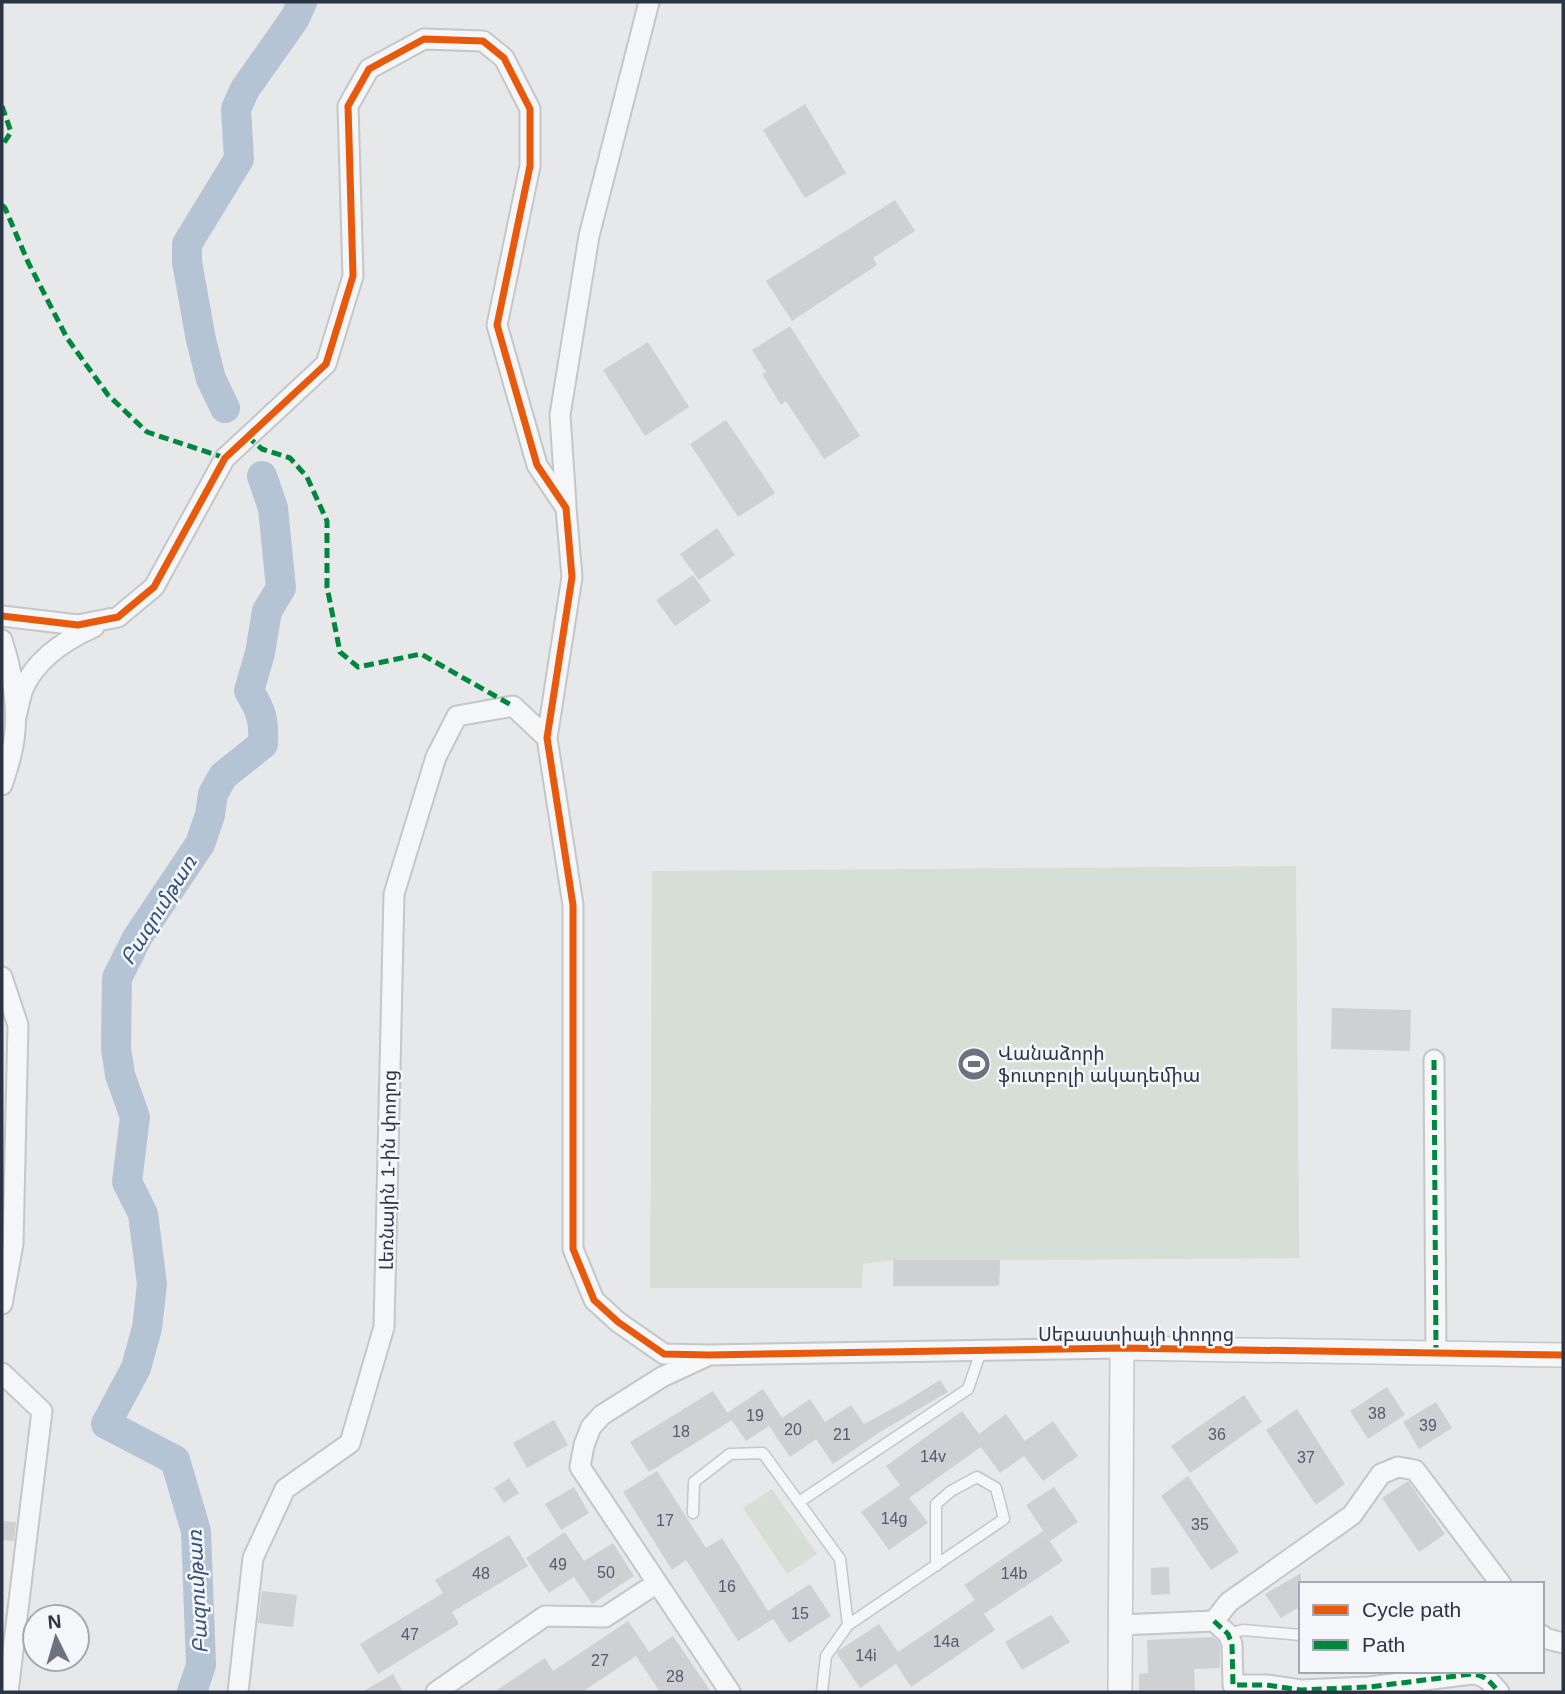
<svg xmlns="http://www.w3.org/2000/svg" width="1565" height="1694" viewBox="0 0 1565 1694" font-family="Helvetica,'Noto Sans Armenian',sans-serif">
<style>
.green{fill:#d6ded6}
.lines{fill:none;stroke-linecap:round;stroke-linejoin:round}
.river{stroke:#b4c4d5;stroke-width:30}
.building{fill:#ced0d3}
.service-casing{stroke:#c4c6c8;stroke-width:13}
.minor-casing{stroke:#c4c6c8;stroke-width:23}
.tertiary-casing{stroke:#c4c6c8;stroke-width:26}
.service{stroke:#f5f6f7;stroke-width:10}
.minor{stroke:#f5f6f7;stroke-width:19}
.tertiary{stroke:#f5f6f7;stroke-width:23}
.quiet{stroke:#00873e;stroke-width:5;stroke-dasharray:10 5;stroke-linecap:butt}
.cycleway-casing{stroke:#f4f6f9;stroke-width:11}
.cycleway{stroke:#e8590c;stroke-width:7}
.labels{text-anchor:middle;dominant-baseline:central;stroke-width:5;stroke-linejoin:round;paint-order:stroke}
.number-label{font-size:16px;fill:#545c69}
.poi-label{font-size:19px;fill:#2b3445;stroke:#f4f6f9;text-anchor:start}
.street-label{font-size:19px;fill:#2b3445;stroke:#f4f6f9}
.water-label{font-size:21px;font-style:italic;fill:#34527a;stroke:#f4f6f9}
</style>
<rect width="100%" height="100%" fill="#e6e8ea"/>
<path class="green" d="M1296 866 1299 1258 1000 1260 999 1286H893V1260L863 1264 862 1288H650L652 871Z
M772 1489 817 1554 787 1574 743 1508Z"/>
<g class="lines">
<path class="river" d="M225 408 211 379 201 340 187 262V244L239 159 236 109 245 89 295 18 302 2
M192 1692 201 1665 196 1531 175 1460 106 1424 136 1368 147 1328 152 1284 143 1214 127 1182 135 1117 120 1075 116 1048 117 978 137 938 200 844 210 815 213 794 223 776 263 744C264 720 262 712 249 691L260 653 267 611 281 588 273 508 262 476"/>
</g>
<path class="building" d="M805 104 846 173 805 198 763 130Z
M895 200 915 231 873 258 877 265 792 321 766 281Z
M790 326 860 436 824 459 786 401 781 405 762 374 766 372 752 350Z
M648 342 689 407 645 436 603 370Z
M726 420 775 493 738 517 690 444Z
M717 528 735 555 699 580 680 554Z
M693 575 711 601 675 626 656 600Z
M1332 1008 1411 1010 1410 1051 1331 1049Z
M894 1260H1000L999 1286H893Z
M940 1380 948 1392 880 1432 833 1464 816 1439 790 1457 769 1426 746 1441 727 1413 763 1389 782 1418 810 1399 825 1422 851 1405 864 1424 903 1403Z
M1387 1387 1405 1415 1368 1439 1350 1411Z
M713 1391 732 1420 649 1472 630 1442Z
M1244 1395 1262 1422 1190 1473 1171 1446Z
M1436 1402 1452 1428 1419 1449 1403 1422Z
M1297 1409 1345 1484 1316 1505 1266 1430Z
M962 1411 979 1434 1006 1414 1025 1441 1053 1421 1078 1456 1043 1481 1024 1456 1000 1473 981 1447 909 1498 928 1523 889 1550 861 1512 900 1485 886 1466Z
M554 1420 568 1445 527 1468 513 1443Z
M657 1471 706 1548 722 1538 773 1619 738 1641 686 1560 672 1570 623 1492Z
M1188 1476 1239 1552 1211 1570 1161 1496Z
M509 1478 519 1493 504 1503 494 1488Z
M1408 1481 1445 1534 1419 1552 1382 1498Z
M574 1487 589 1513 561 1530 545 1504Z
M1054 1487 1078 1522 1050 1541 1026 1505Z
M2 1521 16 1522 14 1541 2 1540Z
M1043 1531 1063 1561 984 1614 995 1630 911 1687 896 1664 860 1688 837 1654 838 1651 879 1624 898 1652 975 1600 964 1585Z
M565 1532 584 1561 613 1543 634 1576 592 1604 574 1577 549 1593 526 1558Z
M509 1535 528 1566 452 1612 459 1624 378 1674 360 1644 443 1593 435 1580Z
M1169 1567 1170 1594 1151 1595V1568Z
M1301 1573V1606L1281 1618 1265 1594Z
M810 1584 831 1616 789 1643 768 1611Z
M262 1591 297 1595 293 1627 258 1623Z
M1051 1615 1070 1642 1022 1670 1005 1642Z
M628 1621 649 1652 673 1636 711 1692H660L636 1656 582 1692H494L545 1658 553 1671Z
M1213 1637 1218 1641 1220 1647V1668L1194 1669 1195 1692H1139V1674L1148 1673 1147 1640Z
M393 1674 403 1692H362Z"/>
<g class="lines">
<defs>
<path id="service" d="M799 1502 968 1389 981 1351
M693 1513 694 1482 730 1454 763 1453 840 1559 848 1625 826 1656 822 1692
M848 1625 1004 1519 996 1488 977 1477 951 1491 936 1504V1566
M1228 1634 1243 1630 1301 1635"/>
<path id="minor" d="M566 505 560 415 589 236 649 2
M2 616 78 625 118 617 154 587 225 458 326 364 353 276 348 106 369 69 424 39 483 41 504 58 530 109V166L497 325 537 465 566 508 572 577 547 738 573 905V1249L594 1300 618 1322 664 1354 709 1355 1122 1348
M2 640C14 677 21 720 10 759 8 767 5 776 2 785
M16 717C18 708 20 698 23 689 36 659 65 640 94 627
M2 977 18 1025 13 1244 2 1304
M1434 1060 1436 1353
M705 1357 662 1377 602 1415 591 1427 584 1445 580 1467 730 1692
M2 1373 42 1411 8 1692
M1214 1621 1228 1634 1232 1644 1233 1685H1267L1301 1690 1369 1687 1472 1674C1486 1675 1490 1682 1499 1692
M1120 1625 1214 1621 1229 1602 1352 1515 1381 1474 1398 1467 1415 1470 1501 1584
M1542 1635 1544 1638 1563 1643
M238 1692 253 1558 285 1489 350 1443 384 1327 394 894 436 757 457 716 513 706 547 738
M436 1692 545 1616 605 1617 657 1583"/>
<path id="tertiary" d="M1120 1692 1122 1348 1563 1355"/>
</defs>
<use href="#service" class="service-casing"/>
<use href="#minor" class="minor-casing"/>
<use href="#tertiary" class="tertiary-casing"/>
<use href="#service" class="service"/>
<use href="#minor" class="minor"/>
<use href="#tertiary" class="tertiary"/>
<path class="quiet" d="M2 106 11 132 2 146
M2 205 5 208 28 262 67 338 108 395 147 432 225 458
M247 436 262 449 290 458 307 477 327 521V587L340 652 358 667 421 654 513 706
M1434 1060 1436 1353
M1214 1621 1228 1634 1232 1644 1233 1685H1267L1301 1690 1369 1687 1472 1674C1486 1675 1490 1682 1499 1692"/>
<defs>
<path id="cycleway" d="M2 616 78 625 118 617 154 587 225 458 326 364 353 276 348 106 369 69 424 39 483 41 504 58 530 109V166L497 325 537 465 566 508 572 577 547 738 573 905V1249L594 1300 618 1322 664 1354 709 1355 1122 1348 1563 1355"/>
</defs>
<use href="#cycleway" class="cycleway-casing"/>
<use href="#cycleway" class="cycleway"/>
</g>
<defs>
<symbol id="stadium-disc" viewBox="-11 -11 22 22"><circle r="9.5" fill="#6c737f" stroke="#f4f6f9"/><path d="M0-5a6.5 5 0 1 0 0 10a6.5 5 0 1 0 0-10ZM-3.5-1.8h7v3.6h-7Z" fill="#fff"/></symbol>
</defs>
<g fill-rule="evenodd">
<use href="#stadium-disc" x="955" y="1045" width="38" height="38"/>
</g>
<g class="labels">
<g class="number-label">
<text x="1377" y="1413">38</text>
<text x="755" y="1415">19</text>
<text x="1428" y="1425">39</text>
<text x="793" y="1429">20</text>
<text x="681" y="1431">18</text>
<text x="842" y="1434">21</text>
<text x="1217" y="1434">36</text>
<text x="933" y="1456">14v</text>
<text x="1306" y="1457">37</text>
<text x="894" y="1518">14g</text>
<text x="665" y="1520">17</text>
<text x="1200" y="1524">35</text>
<text x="558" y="1564">49</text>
<text x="606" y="1572">50</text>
<text x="481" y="1573">48</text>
<text x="1014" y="1573">14b</text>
<text x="727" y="1586">16</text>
<text x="800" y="1613">15</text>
<text x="410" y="1634">47</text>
<text x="946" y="1641">14a</text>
<text x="866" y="1655">14i</text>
<text x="600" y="1660">27</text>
<text x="675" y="1676">28</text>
</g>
<g class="poi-label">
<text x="998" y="1053">Վանաձորի<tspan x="998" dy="22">ֆուտբոլի ակադեմիա</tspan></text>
</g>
<g class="street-label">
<text transform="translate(388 1170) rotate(-89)">Լեռնային 1-ին փողոց</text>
<text x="1136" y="1334">Սեբաստիայի փողոց</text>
</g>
<g class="water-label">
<text transform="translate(158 910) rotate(-58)">Բազումթառ</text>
<text transform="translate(197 1592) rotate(-93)">Բազումթառ</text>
</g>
</g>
<rect width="1565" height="1694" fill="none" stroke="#2b3445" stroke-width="7"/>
<rect x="1299" y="1582" width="245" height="91" fill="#f4f6f9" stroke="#a4a8b1" stroke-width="2"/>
<rect x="1313" y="1605" width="35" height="10" fill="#e8590c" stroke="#a4a8b1" stroke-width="2"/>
<text x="1362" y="1617" font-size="21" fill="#2b3445">Cycle path</text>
<rect x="1313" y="1640" width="35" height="10" fill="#00873e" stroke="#a4a8b1" stroke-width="2"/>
<text x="1362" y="1652" font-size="21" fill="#2b3445">Path</text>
<g transform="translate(56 1638) rotate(355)"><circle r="33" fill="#f4f6f9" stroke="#a4a8b1" stroke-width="2"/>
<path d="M0-5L12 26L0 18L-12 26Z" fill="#6c737f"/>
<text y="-10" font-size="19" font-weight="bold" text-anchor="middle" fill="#2b3445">N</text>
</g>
</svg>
